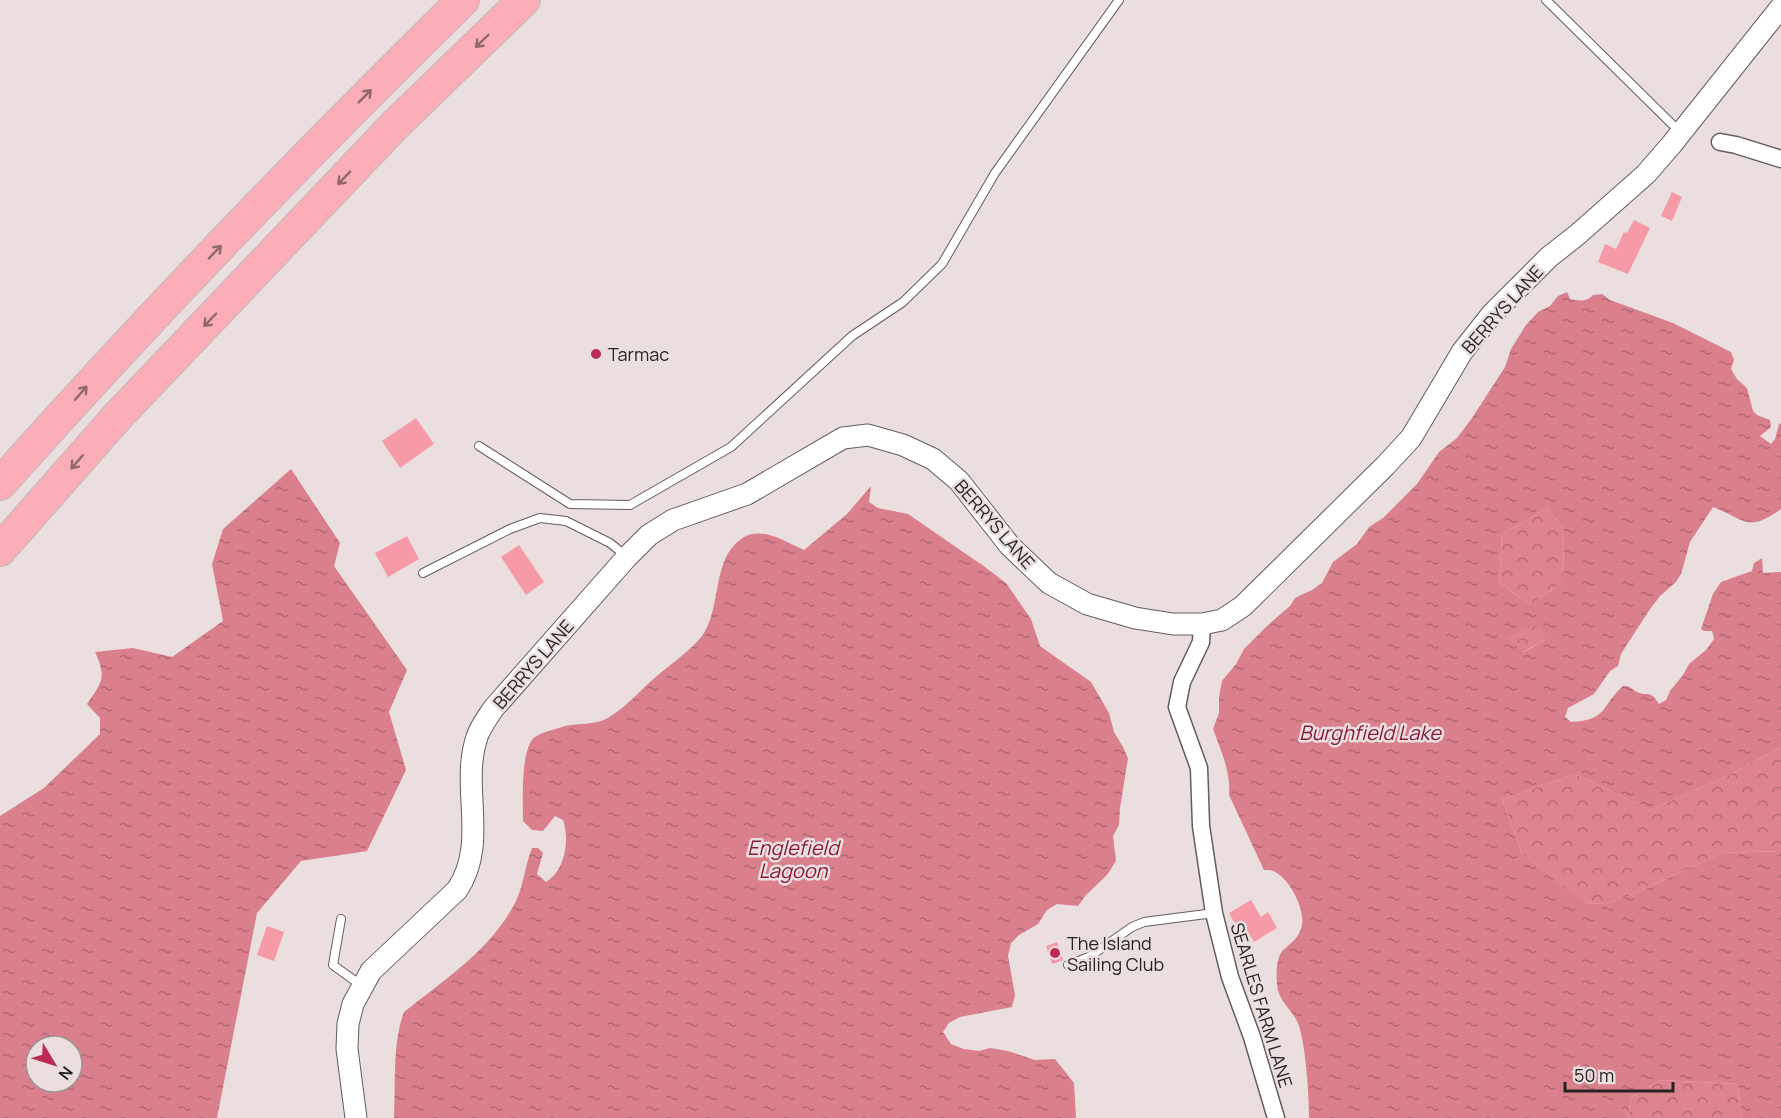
<svg xmlns="http://www.w3.org/2000/svg" width="1781" height="1118" viewBox="0 0 1781 1118" font-family="Manrope,sans-serif">
<style>
.forest{fill:url(#forest-crowns)}
.water{fill:url(#water-ripples);fill-rule:evenodd}
.building{fill:#f79aa7}
.lines{fill:none;stroke-linecap:round;stroke-linejoin:round}
.service-casing{stroke:#655c5c;stroke-width:10}
.minor-casing{stroke:#655c5c;stroke-width:19}
.tertiary-casing{stroke:#655c5c;stroke-width:23}
.motorway-casing{stroke:#bebdbd;stroke-width:34}
.service{stroke:#fff;stroke-width:8}
.minor{stroke:#fff;stroke-width:16}
.tertiary{stroke:#fff;stroke-width:21}
.motorway{stroke:#faadb7;stroke-width:32}
.oneway{stroke:#90686d}
.poi-dot{fill:#bc2c52;stroke:#eadedf;stroke-width:2}
.labels{text-anchor:middle;dominant-baseline:central;stroke-width:5;stroke-linejoin:round;paint-order:stroke}
.street-label{font-size:18px;fill:#272323;stroke:#eadedf}
.poi-label{font-size:18px;fill:#272323;stroke:#eadedf;text-anchor:start}
.water-label{font-size:20px;font-style:italic;fill:#861a38;stroke:#eadedf}
</style>
<defs>
<pattern id="forest-crowns" width="20" height="18" patternUnits="userSpaceOnUse" patternTransform="scale(1.5)"><rect width="20" height="18" fill="#de8390"/><path d="M2 6a3 3 0 1 1 6 0M12 15a3 3 0 1 1 6 0" fill="none" stroke="#b46b75"/></pattern>
<pattern id="water-ripples" width="26" height="14" patternUnits="userSpaceOnUse" patternTransform="scale(1.5)"><rect width="26" height="14" fill="#da808d"/><path d="M2 4q2-2 4 0t4 0M15 11q2-2 4 0t4 0" fill="none" stroke="#b16873"/></pattern>
</defs>
<rect width="100%" height="100%" fill="#eadedf"/>
<path class="forest" d="M1547 508 1564 529 1563 583 1529 605 1499 582 1502 534Z
M1537 624 1545 640 1523 652 1506 638Z
M1781 747V851L1722 853 1634 894 1606 904 1583 903 1522 854 1502 799 1575 774 1650 810 1731 774Z
M1661 1080 1738 1084 1742 1118H1628L1631 1097Z"/>
<path class="water" d="M1567 292 1570 299C1579 301 1587 302 1593 295L1602 294 1610 300 1673 323 1731 352 1734 360 1731 369 1737 379 1747 388 1753 411 1757 415 1770 420 1771 427 1760 436 1771 444 1775 439 1779 424 1781 423V509C1747 533 1746 520 1713 507L1690 542 1681 574 1676 582 1660 596 1648 612 1621 654 1618 666 1610 671 1594 694 1568 708 1565 717 1571 722C1608 720 1600 707 1623 686 1631 686 1631 689 1637 692 1648 697 1650 689 1659 704L1666 700 1670 691 1683 675 1689 664 1706 650 1714 639 1712 631H1704L1701 629 1713 594 1721 582 1752 571 1754 563 1762 558 1763 573 1781 572V747L1731 774 1650 810 1575 774 1502 799 1522 854 1584 903 1606 904 1634 894 1722 853 1781 851V1118H1742L1738 1084 1661 1080 1631 1097 1628 1118H1309C1309 1094 1306 1049 1299 1026 1295 1013 1282 1004 1278 991 1276 980 1275 959 1283 950 1291 943 1300 937 1302 925 1305 909 1289 877 1273 871 1270 870 1267 870 1264 870L1229 795C1231 772 1221 751 1213 729L1219 713V697L1222 681 1236 664 1244 649 1269 624 1290 606 1295 598 1312 590 1322 583 1333 562 1357 544 1369 527 1383 518 1417 484 1439 452 1457 438 1472 418 1505 367 1511 349 1526 325 1538 312 1550 306 1558 296ZM1547 508 1564 529 1563 583 1529 605 1499 582 1502 534ZM1537 625 1545 640 1524 652 1507 638Z
M291 469 340 543 334 566 407 670 389 712 406 770 367 851 301 861 257 913 217 1118H0V816L44 788 100 734V718L87 704C102 682 107 678 95 652L133 648 172 657 223 621 212 564 223 529ZM36 1046H72V1082H36Z
M871 486 869 502 878 508 908 514 985 567 1006 583 1031 619 1040 646 1091 682 1109 713 1114 732 1123 747 1128 758 1120 808 1119 825 1113 836 1116 861 1107 875 1086 895 1078 906 1057 904 1047 910 1038 924 1019 935 1011 943 1008 956 1015 995 1012 1007 960 1017 949 1023 943 1032 951 1044 964 1049 979 1051 990 1048 1008 1051 1035 1060 1055 1059 1074 1083 1076 1118H394C396 1084 392 1044 404 1012 445 979 492 949 516 901 524 884 525 865 532 848H538L543 853 537 874 546 882C565 871 570 840 563 820L555 816 543 831 532 830 523 821C523 802 520 748 535 737 542 732 557 729 565 726 579 723 593 725 606 719 626 708 641 689 658 675 671 664 685 654 697 642 725 614 708 559 744 537 763 526 787 543 804 550L847 514Z"/>
<path class="building" d="M1672 192 1682 197 1672 221 1661 216Z
M1634 220 1650 228 1628 274 1598 262 1605 244 1616 249 1624 232 1627 233Z
M416 418 434 444 400 468 382 441Z
M407 536 419 559 388 577 375 553Z
M519 545 544 582 526 595 501 557Z
M1251 900 1261 917 1268 912 1277 928 1254 942 1244 925 1238 929 1229 913Z
M267 926 284 932 274 961 257 955Z
M1057 942 1063 960 1052 964 1046 946Z"/>
<g class="lines">
<defs>
<path id="service" d="M1546 0 1680 132
M479 446 570 504 630 505 731 447 852 336 903 302 942 264 995 173 1119 0
M423 573 510 529 540 518 566 521 610 543 626 556
M341 919 333 965 362 986
M1068 965 1089 957 1132 927 1144 922 1214 913"/>
<path id="minor" d="M1720 142 1736 145 1781 159
M1202 624 1201 642 1182 682 1177 707 1199 768 1201 826 1214 913 1230 977 1252 1037 1276 1118"/>
<path id="tertiary" d="M356 1118 347 1049 348 1024 353 1004 371 971 457 890C489 843 460 787 477 737 480 727 488 717 493 709L627 557 649 535 673 520 747 494 843 438 868 435 903 445 933 459 959 481 1010 546 1049 583 1087 604 1135 618 1173 624H1202L1222 620 1243 606 1385 466 1411 438 1462 352 1492 314 1549 257 1577 235 1646 174 1672 144 1781 7"/>
<path id="motorway" d="M0 484C149 317 304 156 463 0
M0 550 117 417 395 125 524 0"/>
</defs>
<use href="#service" class="service-casing"/>
<use href="#minor" class="minor-casing"/>
<use href="#tertiary" class="tertiary-casing"/>
<use href="#motorway" class="motorway-casing"/>
<use href="#service" class="service"/>
<use href="#minor" class="minor"/>
<use href="#tertiary" class="tertiary"/>
<use href="#motorway" class="motorway"/>
</g>
<defs><path id="oneway-shaft" d="M-6 0H5M1.5-3L5.5 0L1.5 3" fill="none" stroke-width="1.6" stroke-linecap="round" stroke-linejoin="round" transform="scale(1.5)"/></defs>
<g class="oneway">
<use href="#oneway-shaft" transform="translate(482 41) rotate(136)"/>
<use href="#oneway-shaft" transform="translate(365 96) rotate(-45)"/>
<use href="#oneway-shaft" transform="translate(344 178) rotate(134)"/>
<use href="#oneway-shaft" transform="translate(215 252) rotate(-46)"/>
<use href="#oneway-shaft" transform="translate(210 320) rotate(134)"/>
<use href="#oneway-shaft" transform="translate(81 393) rotate(-48)"/>
<use href="#oneway-shaft" transform="translate(77 462) rotate(131)"/>
</g>
<g class="poi-dot">
<circle cx="596" cy="354" r="6"/>
<circle cx="1055" cy="953" r="6"/>
</g>
<g class="labels">
<g class="street-label">
<text transform="translate(1502 309) rotate(-48)">BERRYS LANE</text>
<text transform="translate(995 524) rotate(49)">BERRYS LANE</text>
<text transform="translate(533 664) rotate(-49)">BERRYS LANE</text>
<text transform="translate(1262 1005) rotate(73)">SEARLES FARM LANE</text>
</g>
<g class="poi-label">
<text x="608" y="354">Tarmac</text>
<text x="1067" y="943">The Island<tspan x="1067" dy="21">Sailing Club</tspan></text>
</g>
<g class="water-label">
<text x="1370" y="732">Burghfield Lake</text>
<text x="793" y="847">Englefield<tspan x="793" dy="23">Lagoon</tspan></text>
</g>
</g>
<g transform="translate(54 1064) rotate(128)"><circle r="28" fill="#eadedf" stroke="#9c9394" stroke-width="1.5"/>
<path d="M0-4.5L10 22L0 15L-10 22Z" fill="#bc2c52"/>
<text y="-9" font-size="16" font-weight="bold" text-anchor="middle" fill="#272323">N</text>
</g>
<path d="M1565 1082v9h108v-9" fill="none" stroke="#272323" stroke-width="3"/>
<text x="1574" y="1082" font-size="18" fill="#272323" stroke="#eadedf" stroke-width="4.5" paint-order="stroke">50 m</text>
</svg>
